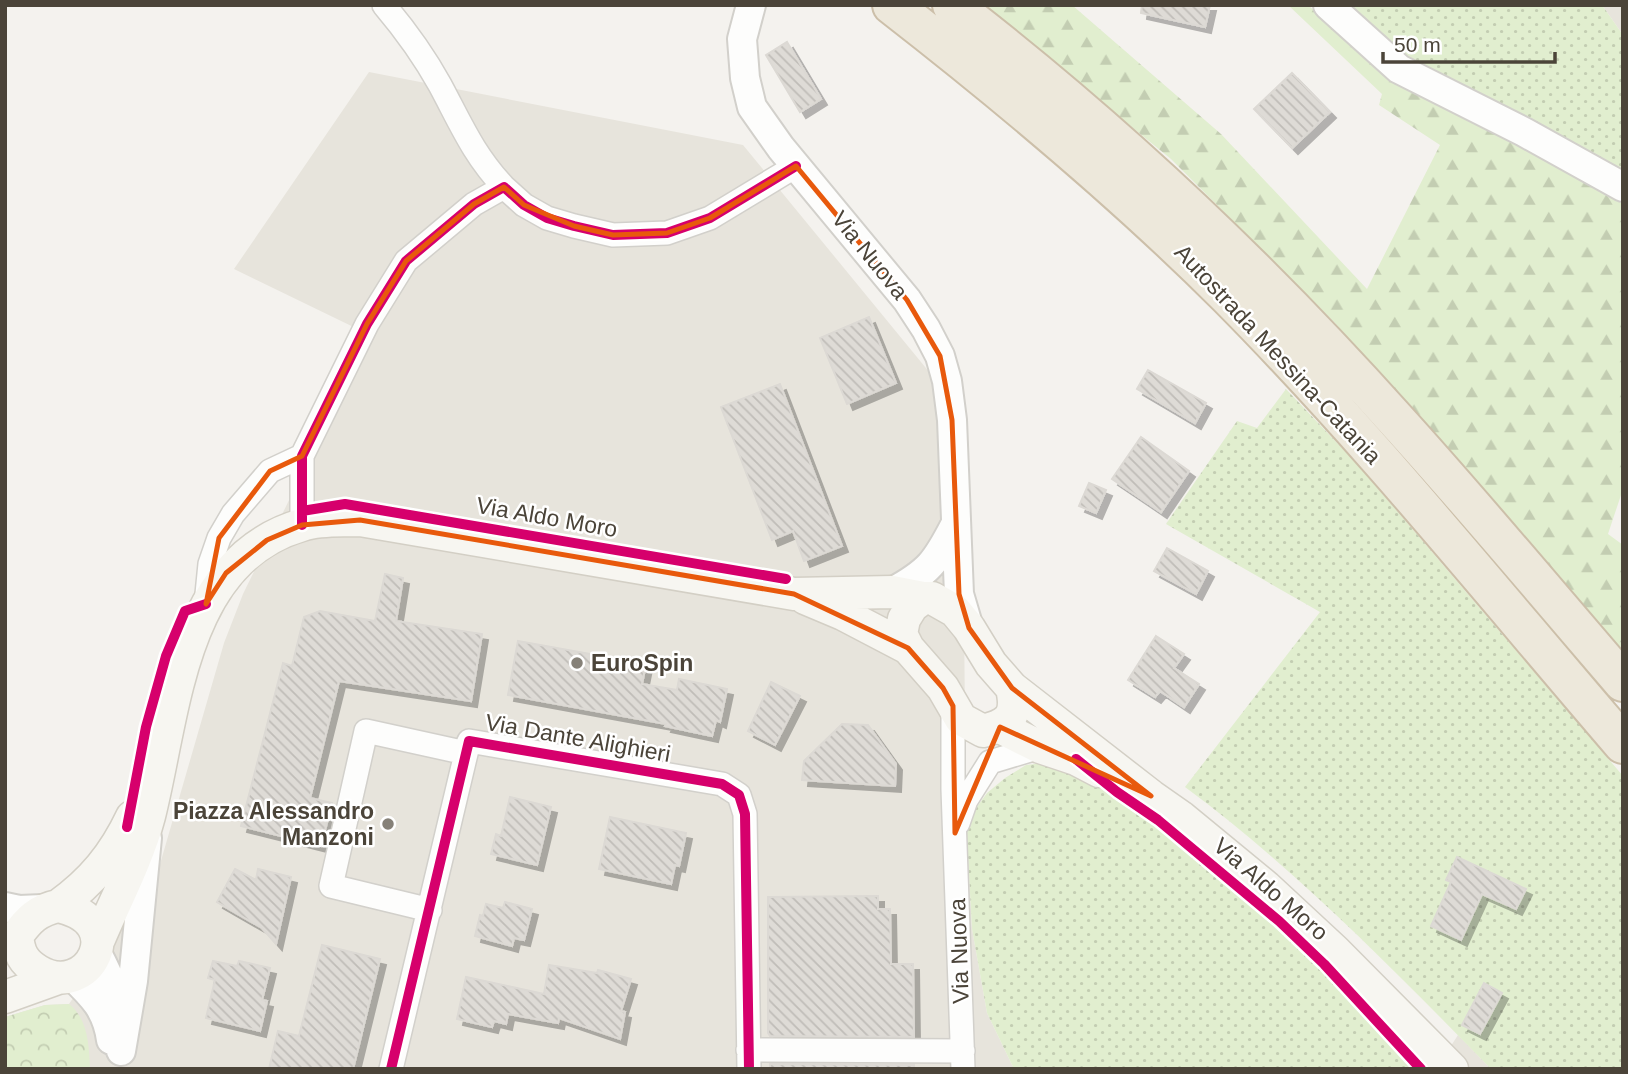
<svg xmlns="http://www.w3.org/2000/svg" width="1628" height="1074" viewBox="0 0 1628 1074" font-family="Helvetica,sans-serif">
<style>
.residential{fill:#e7e4dc}
.grass{fill:url(#grass-dots)}
.forest{fill:url(#forest-firs)}
.park{fill:url(#park-crowns)}
.building{fill:url(#building-back-hatch);stroke:#dcd9d4;stroke-width:2;filter:url(#shadow)}
.lines{fill:none;stroke-linecap:round;stroke-linejoin:round}
.minor-casing{stroke:#d2d0cb;stroke-width:26}
.tertiary-casing{stroke:#d2d0cb;stroke-width:32}
.secondary-casing{stroke:#d3cfc5;stroke-width:35}
.motorway-casing{stroke:#ccbfa9;stroke-width:42}
.minor{stroke:#fdfdfc;stroke-width:23}
.tertiary{stroke:#fdfdfc;stroke-width:28}
.secondary{stroke:#f7f6f1;stroke-width:32}
.motorway{stroke:#ede8db;stroke-width:38}
.cycleway-casing{stroke:#fff;stroke-width:15}
.cycleway{stroke:#d6006c;stroke-width:10}
.marked{fill:none;stroke:#e8590c;stroke-width:5;stroke-linejoin:round}
.poi-dot{fill:#868178;stroke:#fff;stroke-width:2.5}
.labels{text-anchor:middle;dominant-baseline:central;stroke-width:5;stroke-linejoin:round;paint-order:stroke}
.street-label{font-size:23px;fill:#4b4439;stroke:#fff}
.poi-label{font-size:23px;font-weight:bold;fill:#4b4439;stroke:#fff;text-anchor:start}
</style>
<defs>
<pattern id="grass-dots" width="8" height="8" patternUnits="userSpaceOnUse" patternTransform="scale(1.75)"><rect width="8" height="8" fill="#e1eecf"/><path d="M2 2h.1M6 6h.1" fill="none" stroke="#c3cdb2" stroke-width="1.8" stroke-linecap="round"/></pattern>
<pattern id="forest-firs" width="22" height="20" patternUnits="userSpaceOnUse" patternTransform="scale(1.75)"><rect width="22" height="20" fill="#e1eecf"/><path d="M5 1l3.5 6h-7zM16 11l3.5 6h-7z" fill="#c3cdb2"/></pattern>
<pattern id="park-crowns" width="20" height="18" patternUnits="userSpaceOnUse" patternTransform="scale(1.75)"><rect width="20" height="18" fill="#e1eecf"/><path d="M2 6a3 3 0 1 1 6 0M12 15a3 3 0 1 1 6 0" fill="none" stroke="#c3cdb2"/></pattern>
<pattern id="building-back-hatch" width="6" height="6" patternUnits="userSpaceOnUse" patternTransform="scale(1.75)"><rect width="6" height="6" fill="#dedbd6"/><path d="M-1 5l2 2M0 0l6 6M5-1l2 2" fill="none" stroke="#c0bdb8"/></pattern>
<filter id="shadow"><feDropShadow dx="6" dy="6" stdDeviation="0" flood-color="#0004"/></filter>
</defs>
<rect width="100%" height="100%" fill="#f4f2ee"/>
<path class="residential" d="M1602 5H1623V35Z
M369 72 743 145 962 412 966 822 972 929 987 1013 1014 1069H5V1017L45 1005 69 1004 156 878 224 643 243 594 370 335 234 269Z
M1458 1035 1491 1069H1436Z"/>
<path class="grass" d="M1346 5H1602L1623 35V170L1412 63Z
M1286 389 1357 464 1623 776V1069H1491C1394 970 1296 869 1185 787L1320 612 1166 524 1237 421 1257 428Z
M1043 763 1081 776 1142 814 1287 931 1413 1069H1014L987 1013 972 929 966 822 987 793 1005 778 1026 765Z"/>
<path class="forest" d="M982 5H1072L1221 134 1367 289 1440 145 1379 105 1382 94 1288 5H1308L1383 74 1555 163 1623 204V489L1608 534 1623 545V651L1335 323 1171 159Z"/>
<path class="park" d="M69 1004C88 1019 89 1045 90 1069H5V1017L45 1005Z"/>
<path class="building" d="M1142 5H1210L1205 27 1141 13Z
M787 42 821 99 800 112 766 55Z
M1292 73 1330 112 1292 148 1254 109Z
M869 317 896 383 847 404 820 338Z
M1148 370 1206 403 1195 423 1137 389Z
M780 384 842 546 804 561 793 531 772 540 721 407Z
M1141 437 1189 471 1161 512 1112 479Z
M1089 483 1106 490 1096 513 1079 506Z
M1167 548 1208 571 1196 594 1154 571Z
M385 574 403 578 396 621 482 634 471 701 339 681 310 798 332 803 321 846 241 826 283 663 292 666 304 617 320 611 375 621Z
M1156 636 1184 654 1174 668 1199 684 1184 707 1160 691 1155 697 1128 680Z
M518 641 646 664 642 684 677 690 679 679 727 689 720 722 716 720 712 736 665 726 666 724 508 695Z
M771 682 800 696 775 745 748 731Z
M842 724 868 725 896 764 895 786 802 780 804 761Z
M510 797 551 807 537 865 491 854 496 834 501 836Z
M610 817 686 833 679 866 675 865 671 884 599 869Z
M1457 857 1526 889 1516 909 1482 894 1461 940 1431 926 1451 882 1446 880Z
M235 869 256 880 258 869 291 877 276 944 262 928 217 902Z
M878 896V909H890L891 964H913L914 1037 770 1036 768 1033V897Z
M505 902 532 909 524 940 514 938 512 946 475 936 480 915 483 916 486 904 503 908Z
M322 945 380 959 353 1069H269L278 1031 299 1036Z
M213 961 237 966 239 961 270 968 262 1000 267 1001 260 1031 206 1018 215 980 208 978Z
M549 965 597 973 598 970 631 979 621 1011 625 1012 620 1039 559 1018 558 1023 508 1014 506 1024 494 1021 492 1027 457 1019 466 977 544 994Z
M1484 983 1502 993 1480 1034 1462 1025Z
M770 1064 914 1065V1069H770Z"/>
<g class="lines">
<defs>
<path id="minor" d="M384 5C406 31 424 56 440 85 461 124 473 154 504 187
M302 525V456L367 324 406 261 474 204 504 187 524 205 547 218 574 226 613 235 667 233 710 218 796 166
M206 604 210 564 219 538 233 514 270 471 302 456
M953 706V789L963 1069
M958 823 966 800 990 762 1040 747
M430 910 331 886 366 731 466 753
M748 1050 963 1051
M391 1069 469 741 722 784 739 795 745 814 749 1069"/>
<path id="tertiary" d="M751 5 742 39 745 78 752 107 781 148 907 300 926 329 940 356 947 381 952 420 959 594 969 628
M1328 5 1399 69 1524 132 1623 187
M892 592C929 572 936 562 955 525
M5 907 19 910 43 909
M97 953C109 976 118 995 120 1021
M72 976C93 996 107 1010 111 1040
M121 1051 133 981 147 838"/>
<path id="secondary" d="M805 598 843 614 908 648
M1012 688C1018 716 1010 724 983 731L961 719 943 688 908 648 901 634 904 619 912 606 923 598H932L955 611 969 628 991 664 1012 688 1151 796 1181 817 1266 887 1335 951 1452 1069
M1000 727 1040 747 1076 759 1099 771
M58 906C132 921 88 1001 38 971 23 962 19 953 17 936 28 920 38 910 58 906Z
M58 906C92 882 114 855 132 817
M99 939C116 899 138 858 149 816 175 713 180 560 302 525 320 519 341 521 360 520L794 594 892 592 923 598
M5 997 58 978"/>
<path id="motorway" d="M892 5C1009 96 1123 191 1228 296 1368 437 1493 593 1623 744
M952 5C1113 129 1262 270 1397 421 1474 506 1548 595 1623 682"/>
</defs>
<use href="#minor" class="minor-casing"/>
<use href="#tertiary" class="tertiary-casing"/>
<use href="#secondary" class="secondary-casing"/>
<use href="#motorway" class="motorway-casing"/>
<use href="#minor" class="minor"/>
<use href="#tertiary" class="tertiary"/>
<use href="#secondary" class="secondary"/>
<use href="#motorway" class="motorway"/>
<defs>
<path id="cycleway" d="M302 511 345 504 786 579
M302 525V456L367 324 406 261 474 204 504 187 524 205 547 218 574 226 613 235 667 233 710 218 796 166
M1076 759 1117 792 1158 820 1279 921 1324 964 1421 1069
M127 827 146 727 166 656 185 611 206 604
M391 1069 469 741 722 784 739 795 745 814 749 1069"/>
</defs>
<use href="#cycleway" class="cycleway-casing"/>
<use href="#cycleway" class="cycleway"/>
</g>
<path class="marked" d="M796 166 907 300 940 356 952 420 959 594 969 628 1012 688 1151 796 1000 727 955 833 953 706 943 688 908 648 794 594 360 520 302 525 267 540 226 573 206 604 219 538 270 471 302 456 367 324 406 261 474 204 504 187 524 205 574 226 613 235 667 233 710 218Z"/>
<g class="poi-dot">
<circle cx="577" cy="663" r="7"/>
<circle cx="388" cy="824" r="7"/>
</g>
<g class="labels">
<g class="street-label">
<text transform="translate(870 255) rotate(51)">Via Nuova</text>
<text transform="translate(1278 354) rotate(47)">Autostrada Messina-Catania</text>
<text transform="translate(547 517) rotate(10)">Via Aldo Moro</text>
<text transform="translate(578 738) rotate(10)">Via Dante Alighieri</text>
<text transform="translate(1271 889) rotate(41)">Via Aldo Moro</text>
<text transform="translate(959 951) rotate(-92)">Via Nuova</text>
</g>
<g class="poi-label">
<text x="591" y="663">EuroSpin</text>
<text x="374" y="811" text-anchor="end">Piazza Alessandro<tspan x="374" dy="26">Manzoni</tspan></text>
</g>
</g>
<rect width="1628" height="1074" fill="none" stroke="#4b4439" stroke-width="14"/>
<path d="M1383 52v10h172v-10" fill="none" stroke="#4b4439" stroke-width="3.5"/>
<text x="1394" y="52" font-size="21" fill="#4b4439" stroke="#ffffff" stroke-width="5" paint-order="stroke">50 m</text>
</svg>
